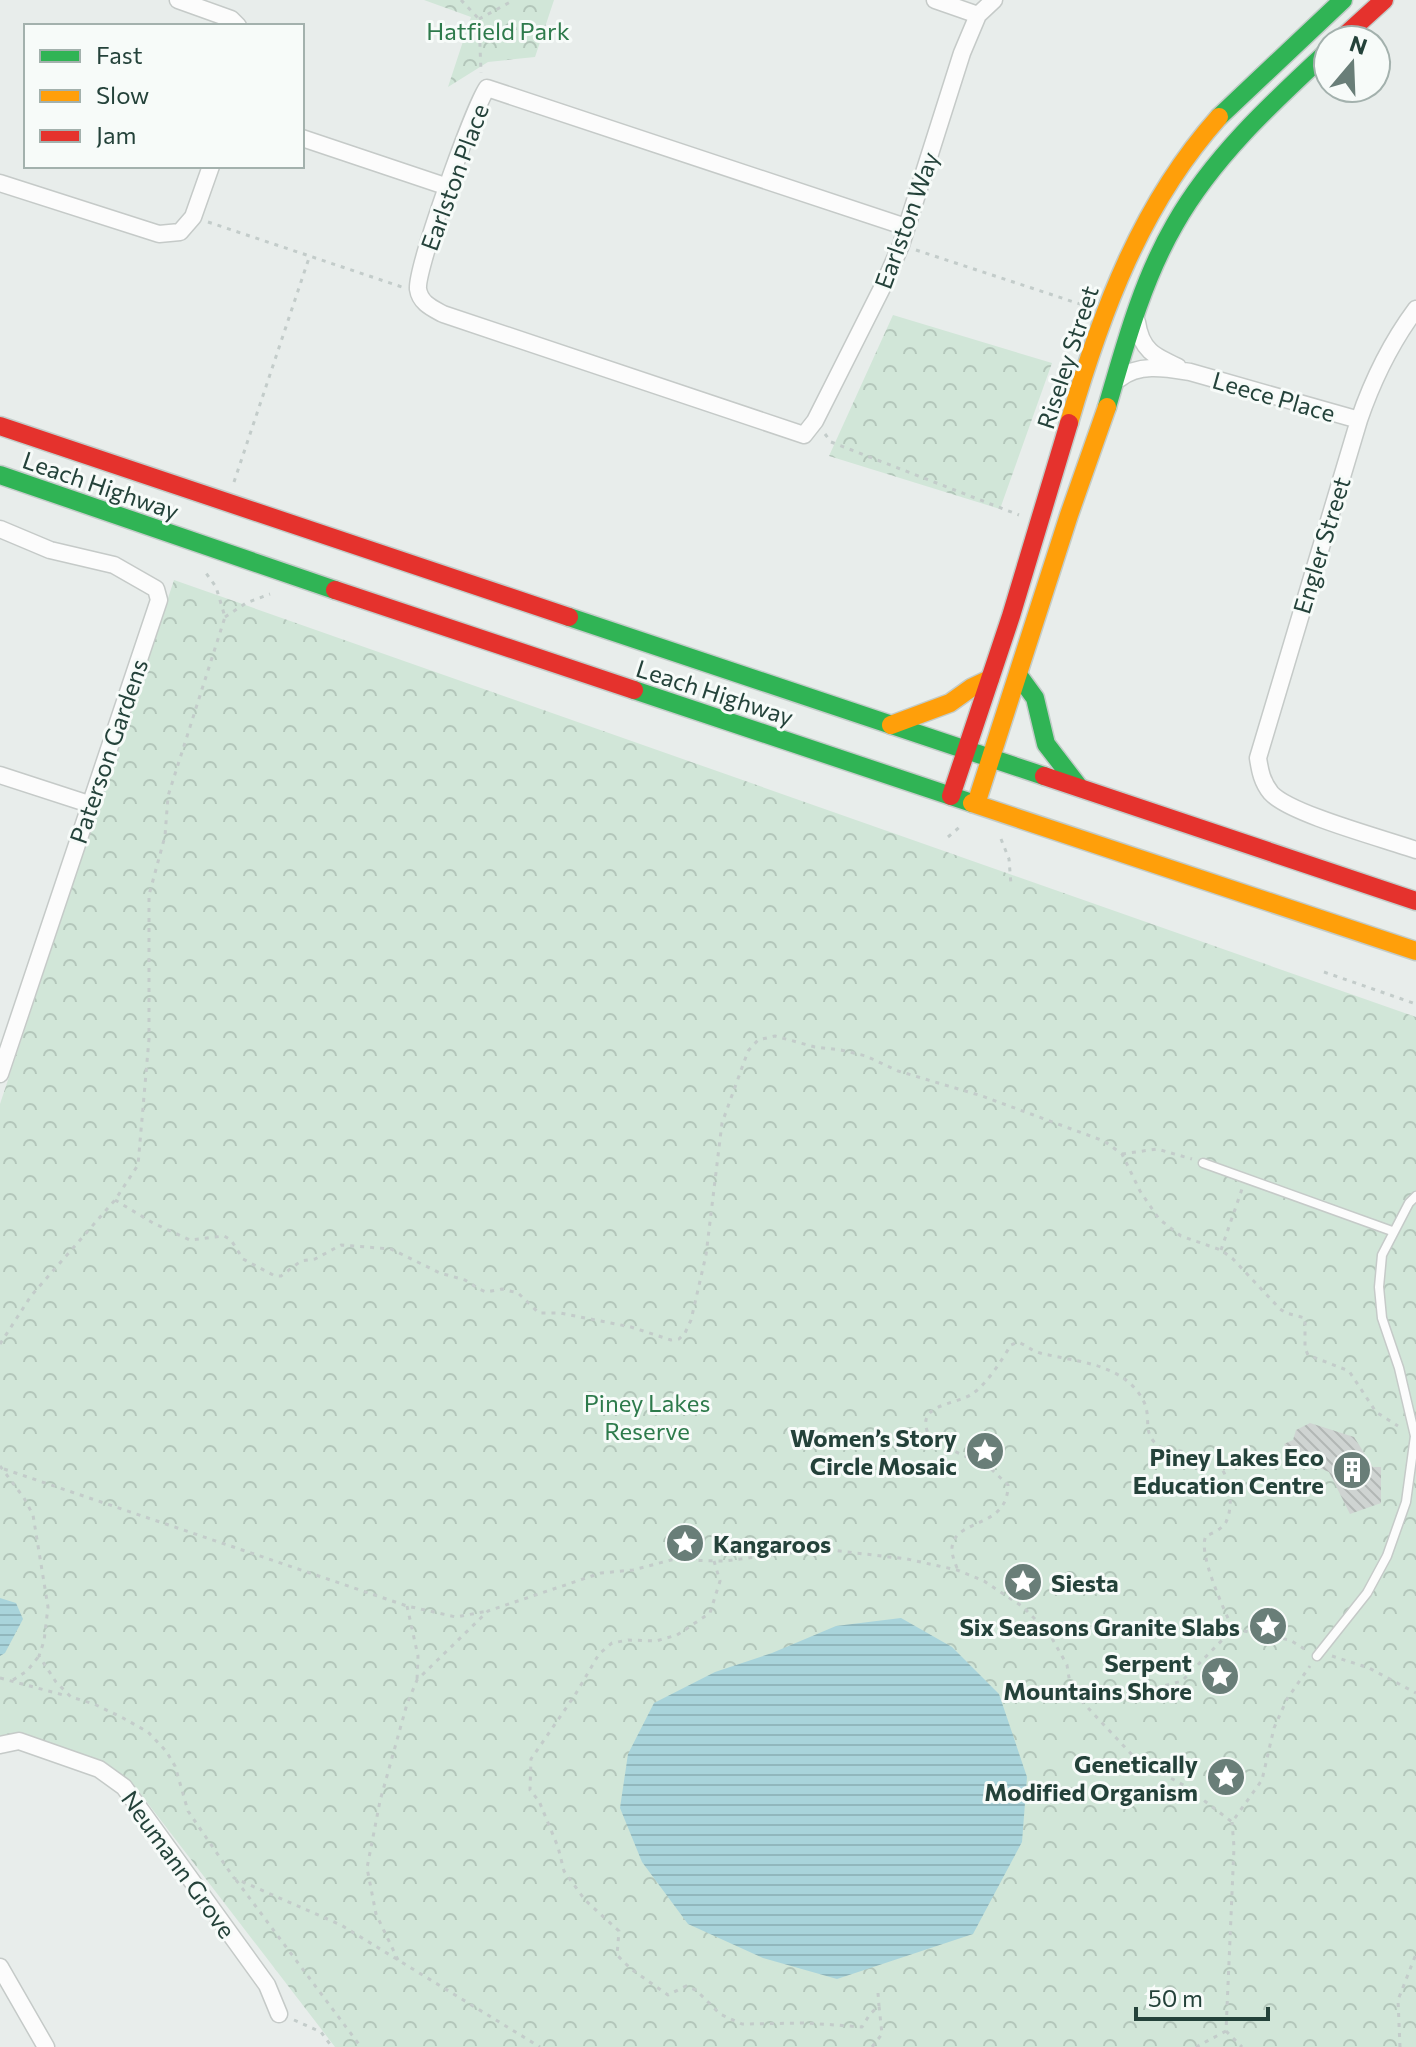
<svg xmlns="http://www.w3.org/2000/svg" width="1416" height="2047" viewBox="0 0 1416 2047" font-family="Commissioner,sans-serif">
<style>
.park{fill:url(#park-crowns)}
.water{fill:url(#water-rules)}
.building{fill:url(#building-back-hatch)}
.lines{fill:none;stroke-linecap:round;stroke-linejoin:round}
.lane-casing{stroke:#c5cac8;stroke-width:11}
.street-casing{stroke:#c5cac8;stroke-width:19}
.fast-casing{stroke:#c3ccc9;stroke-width:21}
.slow-casing{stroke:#c3ccc9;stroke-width:21}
.jam-casing{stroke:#c3ccc9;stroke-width:21}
.path{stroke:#c3ccca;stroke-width:3;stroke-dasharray:4 6;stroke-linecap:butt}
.lane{stroke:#fcfcfc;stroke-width:8}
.street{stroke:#fcfcfc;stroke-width:16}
.fast{stroke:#30b455;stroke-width:18}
.slow{stroke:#ff9f0a;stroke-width:18}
.jam{stroke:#e5322d;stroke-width:18}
.labels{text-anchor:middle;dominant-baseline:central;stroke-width:6;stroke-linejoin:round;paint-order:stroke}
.park-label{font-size:24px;fill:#2d7a4b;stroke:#f7fbf9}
.street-label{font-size:24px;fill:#24423a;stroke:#f7fbf9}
.poi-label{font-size:24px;font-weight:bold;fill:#24423a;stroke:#f7fbf9;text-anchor:end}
</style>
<defs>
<pattern id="park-crowns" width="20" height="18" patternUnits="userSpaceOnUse" patternTransform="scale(2)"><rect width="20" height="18" fill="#d1e6d8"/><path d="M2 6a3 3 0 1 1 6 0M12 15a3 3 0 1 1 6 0" fill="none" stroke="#b3c6ba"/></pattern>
<pattern id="water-rules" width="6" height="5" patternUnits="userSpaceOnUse" patternTransform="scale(2)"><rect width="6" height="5" fill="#a9d4db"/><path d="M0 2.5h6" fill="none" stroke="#91b7bd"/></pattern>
<pattern id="building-back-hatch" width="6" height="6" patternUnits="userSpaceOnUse" patternTransform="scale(2)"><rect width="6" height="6" fill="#cfd4d2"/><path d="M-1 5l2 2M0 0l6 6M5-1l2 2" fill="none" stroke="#b2b7b5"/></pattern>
</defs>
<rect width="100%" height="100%" fill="#e8edeb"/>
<path class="park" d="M424 0H554L535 57 488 62 448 87 471 17Z
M893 315 1052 363 1000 509 829 456Z
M174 580 1416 1017V2047H335L133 1784 107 1764 13 1733 0 1736V1104Z"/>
<path class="water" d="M0 1598 16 1603 23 1619 5 1653 0 1656Z
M901 1618 952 1647 999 1694 1027 1777 1022 1842 973 1934 837 1979 763 1958 688 1924 642 1862 620 1808 628 1754 654 1703 715 1672 772 1653 836 1626Z"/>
<path class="building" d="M1310 1423 1354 1437 1373 1467H1381V1503L1350 1514 1329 1472 1291 1456 1284 1444 1293 1440 1296 1430Z"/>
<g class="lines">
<defs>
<path id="lane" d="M1203 1163 1392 1231
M1317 1656 1367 1593 1387 1556 1406 1502 1415 1436 1399 1368 1382 1318 1379 1287 1382 1255 1409 1203 1416 1196"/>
<path id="street" d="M178 0 231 19 238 26
M935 0 978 15
M302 138 448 187
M0 183 159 234 180 232 193 217 211 166
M906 227 487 88C473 109 416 268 418 289 420 303 432 308 443 314L804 435 815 421 884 284 901 245 962 53 978 15 994 0
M1416 309C1390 344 1373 379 1359 420L1258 758C1260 771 1262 782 1271 793 1290 814 1385 839 1416 850
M1137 322C1141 350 1154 356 1178 367
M1119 379C1139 363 1165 368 1190 372L1359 420
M0 529 50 550 114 565 156 589 159 600 0 1074
M0 775 89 804
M0 1745 19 1741 99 1769 124 1787 267 1985 279 2014
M0 1967 46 2047"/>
<path id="fast" d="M1219 117 1343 0
M1107 407C1125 345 1142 281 1175 224 1213 157 1272 103 1328 51
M0 475 335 590
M569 617 1044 776
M1019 676 1035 698 1046 744 1079 787
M634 690 972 803"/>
<path id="slow" d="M1069 423C1101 313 1141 204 1219 117
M891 725 950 703 971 688 990 679
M972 803 1416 951
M976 804 1069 515 1107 407"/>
<path id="jam" d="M1340 40 1384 0
M0 426 569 617
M335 590 634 690
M1044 776 1416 901
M951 796 1011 616 1069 423"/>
</defs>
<use href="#lane" class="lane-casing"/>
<use href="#street" class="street-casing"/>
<use href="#fast" class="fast-casing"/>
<use href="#slow" class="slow-casing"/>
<use href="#jam" class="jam-casing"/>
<path class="path" d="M461 0 479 19 481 73
M479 19 514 0
M208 222 402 287
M916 250 1083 305
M825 434 831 442 1019 515
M234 482 310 255
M225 617 246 603 270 594
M948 837 962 825
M1001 839 1009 859 1011 885
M1324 972 1416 1004
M1122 1154 1157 1149 1192 1159
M115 1200 153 1223 190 1240 224 1236 231 1240 243 1259 275 1276H281L301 1261 315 1259 341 1245 391 1249 440 1273 465 1280 479 1289 486 1292 502 1289 518 1293 539 1313H560L631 1327 671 1340 679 1339 685 1333 691 1320 706 1255 722 1123 748 1051 758 1040 775 1036 815 1047 841 1050 866 1056 898 1071 982 1096 1104 1141 1122 1154 1140 1191 1159 1219 1181 1236 1221 1250 1233 1259 1280 1309 1286 1313 1305 1318V1348L1308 1355 1349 1371 1376 1412 1398 1426
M1221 1250 1242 1189
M0 1344 31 1296 115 1200 138 1165 149 1039V895L165 836 168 796 225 617 216 587 206 573
M0 1466 24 1498 33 1515 48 1607 44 1641 39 1656 56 1682 71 1697 94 1704 123 1718 148 1732 166 1751 175 1766 188 1811 234 1878 341 1925 540 2047
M4 1469 407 1606 456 1617 488 1611
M714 1561 720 1581 710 1613 677 1635 656 1641 628 1640 612 1643 599 1654 575 1695 531 1759 530 1790 539 1801 558 1847 564 1871 585 1900 619 1931 617 1955 631 1969 668 1995 686 1986 696 1990 720 2014 742 2024 808 2023 862 2027 870 2014 879 2006 882 2034 872 2047
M957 1568C954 1560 950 1551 953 1543 960 1519 1008 1527 1008 1485L989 1467 932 1441C909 1403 955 1406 972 1394 987 1384 1001 1361 1011 1345L1018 1342C1026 1345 1032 1351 1040 1353 1076 1362 1125 1363 1144 1402 1152 1419 1141 1434 1160 1447 1177 1451 1200 1453 1215 1463 1231 1472 1234 1506 1226 1522 1222 1529 1213 1533 1206 1536 1197 1552 1225 1612 1233 1629
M407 1606 418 1656 417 1680
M1234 1629 1290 1640 1306 1650
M1332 1656 1369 1668 1416 1693
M0 1678 67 1696
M13 1680 27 1671 39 1656
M1076 1694 1148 1690 1182 1681 1233 1629
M236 1880 361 2047
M398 1960 376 1914 367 1868 380 1801 407 1704 417 1680 488 1611 601 1573 633 1570 671 1560 724 1561 822 1549 907 1559 957 1570 984 1581 1023 1607 1049 1633 1067 1665 1070 1684 1075 1694 1135 1758 1185 1786 1232 1822 1262 1780 1274 1728 1287 1699 1310 1666
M878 1993 879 2006
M294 2020 321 2032 332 2047
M1226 2031 1242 2047
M1196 2047 1226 2031 1234 1847 1232 1822
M1400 2047 1398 2000 1416 1954"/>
<use href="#lane" class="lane"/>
<use href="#street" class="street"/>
<use href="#fast" class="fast"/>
<use href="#slow" class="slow"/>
<use href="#jam" class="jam"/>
</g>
<defs>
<symbol id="sight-disc" viewBox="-11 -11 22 22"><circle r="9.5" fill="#697e78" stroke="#f7fbf9"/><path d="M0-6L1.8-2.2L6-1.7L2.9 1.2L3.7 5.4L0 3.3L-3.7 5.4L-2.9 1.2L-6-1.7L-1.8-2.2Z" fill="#fff"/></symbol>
<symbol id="building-disc" viewBox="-11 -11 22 22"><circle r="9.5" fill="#697e78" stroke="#f7fbf9"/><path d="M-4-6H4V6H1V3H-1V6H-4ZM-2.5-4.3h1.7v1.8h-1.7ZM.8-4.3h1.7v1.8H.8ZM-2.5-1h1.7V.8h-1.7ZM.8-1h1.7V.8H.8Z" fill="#fff"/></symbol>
</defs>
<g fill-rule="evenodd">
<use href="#sight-disc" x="963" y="1429" width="44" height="44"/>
<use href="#building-disc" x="1330" y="1448" width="44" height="44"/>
<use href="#sight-disc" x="663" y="1521" width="44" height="44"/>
<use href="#sight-disc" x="1001" y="1560" width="44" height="44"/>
<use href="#sight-disc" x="1246" y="1604" width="44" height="44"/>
<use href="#sight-disc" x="1198" y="1654" width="44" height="44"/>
<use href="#sight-disc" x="1204" y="1755" width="44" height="44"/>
</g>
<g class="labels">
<g class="park-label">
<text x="498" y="30">Hatfield Park</text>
<text x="647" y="1402">Piney Lakes<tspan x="647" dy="28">Reserve</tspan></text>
</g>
<g class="street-label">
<text transform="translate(454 177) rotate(-70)">Earlston Place</text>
<text transform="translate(906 220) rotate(-70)">Earlston Way</text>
<text transform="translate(1067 357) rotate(-72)">Riseley Street</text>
<text transform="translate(1274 396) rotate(16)">Leece Place</text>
<text transform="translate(101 485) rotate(19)">Leach Highway</text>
<text transform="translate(1321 545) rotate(-73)">Engler Street</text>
<text transform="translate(715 692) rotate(18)">Leach Highway</text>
<text transform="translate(108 751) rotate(-71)">Paterson Gardens</text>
<text transform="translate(179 1864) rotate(54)">Neumann Grove</text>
</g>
<g class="poi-label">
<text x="957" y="1437">Women’s Story<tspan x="957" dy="28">Circle Mosaic</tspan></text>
<text x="1324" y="1456">Piney Lakes Eco<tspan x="1324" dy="28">Education Centre</tspan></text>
<text x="713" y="1543" text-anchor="start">Kangaroos</text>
<text x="1051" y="1582" text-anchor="start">Siesta</text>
<text x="1240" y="1626">Six Seasons Granite Slabs</text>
<text x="1192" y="1662">Serpent<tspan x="1192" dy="28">Mountains Shore</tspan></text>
<text x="1198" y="1763">Genetically<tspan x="1198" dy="28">Modified Organism</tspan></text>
</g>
</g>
<rect x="24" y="24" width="280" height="144" fill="#f7fbf9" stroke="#a3b1ad" stroke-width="2"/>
<rect x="40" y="50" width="40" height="12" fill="#30b455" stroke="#a3b1ad" stroke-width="2"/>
<text x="96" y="64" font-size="24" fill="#24423a">Fast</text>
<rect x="40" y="90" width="40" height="12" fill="#ff9f0a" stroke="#a3b1ad" stroke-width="2"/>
<text x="96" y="104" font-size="24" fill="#24423a">Slow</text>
<rect x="40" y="130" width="40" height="12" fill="#e5322d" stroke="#a3b1ad" stroke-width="2"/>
<text x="96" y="144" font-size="24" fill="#24423a">Jam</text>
<g transform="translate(1352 64) rotate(19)"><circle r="38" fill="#f7fbf9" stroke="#a3b1ad" stroke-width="2"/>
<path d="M0-6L14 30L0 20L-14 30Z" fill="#697e78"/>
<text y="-12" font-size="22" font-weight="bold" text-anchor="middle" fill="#24423a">N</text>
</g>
<path d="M1136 2007v12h132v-12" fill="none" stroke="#24423a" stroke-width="4"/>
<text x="1148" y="2007" font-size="24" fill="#24423a" stroke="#f7fbf9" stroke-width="6" paint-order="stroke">50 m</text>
</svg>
